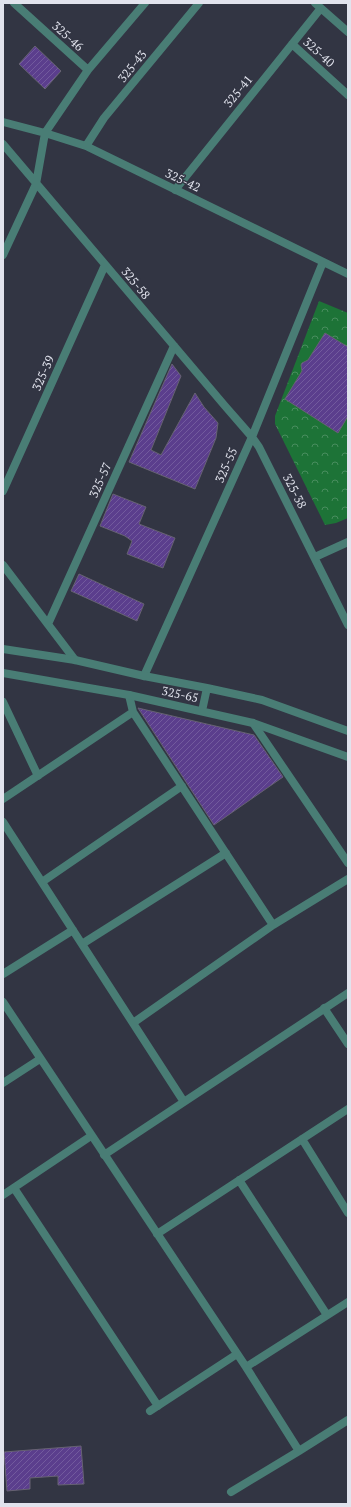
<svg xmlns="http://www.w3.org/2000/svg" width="351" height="1507" viewBox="0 0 351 1507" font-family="'PT Serif',serif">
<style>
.park{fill:url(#park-crowns)}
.building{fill:url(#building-hatch);stroke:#666272}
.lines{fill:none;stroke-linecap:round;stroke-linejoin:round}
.minor{stroke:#497d75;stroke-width:8}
.tertiary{stroke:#497d75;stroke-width:8}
.labels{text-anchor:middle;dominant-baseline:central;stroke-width:3;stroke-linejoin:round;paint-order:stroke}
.street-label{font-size:12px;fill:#e1e3ed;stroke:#323543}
</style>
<defs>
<pattern id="park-crowns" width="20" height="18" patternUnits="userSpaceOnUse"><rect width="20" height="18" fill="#1d7337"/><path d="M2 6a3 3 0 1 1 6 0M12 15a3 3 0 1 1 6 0" fill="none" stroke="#488d5e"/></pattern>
<pattern id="building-hatch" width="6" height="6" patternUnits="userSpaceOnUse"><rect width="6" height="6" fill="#5b3e8d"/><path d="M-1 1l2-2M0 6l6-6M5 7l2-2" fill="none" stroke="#725a9d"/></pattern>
</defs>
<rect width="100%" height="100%" fill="#323543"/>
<path class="park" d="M319 301 348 313V518L336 523 325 525 275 424V416Z"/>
<path class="building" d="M35 46 61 71 45 89 19 64Z
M325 333 348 347V416L338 433 285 399 302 371 301 365 302 363 308 360Z
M172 364 181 376 151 450 161 455 195 393 204 407 218 423 216 438 195 489 129 462Z
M113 494 146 507 139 524 175 538 163 568 127 554 132 541 125 536 100 526Z
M79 574 144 604 137 621 71 591Z
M138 708 254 735 283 777 214 825Z
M81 1446 84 1484 58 1485V1476L30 1478V1489L7 1491 4 1452Z"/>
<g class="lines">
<path class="minor" d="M14 3 88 70
M315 3 348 32
M292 44 348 95
M3 122 45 133 86 146 348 274
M3 144 225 406 252 437 259 447 348 625
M86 146 104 118 199 3
M175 190 321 8
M3 255 36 184 45 133 88 70 145 3
M3 491 105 265
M315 557 348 542
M3 565 75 660
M48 624 174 346
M144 676 252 437 323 262
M129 695 133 712 273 925
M3 702 38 776
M253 723 348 863
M3 799 133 712
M3 822 184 1102
M42 882 182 786
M82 944 226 853
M3 974 73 930
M3 1002 246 1367 299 1451
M324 1008 348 1044
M133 1023 273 925 348 879
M3 1083 40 1059
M302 1139 348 1213
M104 1155 348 993
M239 1180 327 1315
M14 1188 158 1406
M3 1195 91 1136
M157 1234 348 1109
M246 1367 348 1302
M150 1411 237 1354
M231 1492 299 1451 348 1420"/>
<path class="tertiary" d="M3 649 75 660 144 676 207 688 262 700 348 731
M3 673 129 695 253 723 348 757
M202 711 207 688"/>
</g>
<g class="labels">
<g class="street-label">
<text transform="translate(68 36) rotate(42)">325-46</text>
<text transform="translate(319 52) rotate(42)">325-40</text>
<text transform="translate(132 66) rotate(-51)">325-43</text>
<text transform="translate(238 91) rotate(-51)">325-41</text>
<text transform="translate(183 180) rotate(26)">325-42</text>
<text transform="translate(136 283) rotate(50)">325-58</text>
<text transform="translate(43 373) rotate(-66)">325-39</text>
<text transform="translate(226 465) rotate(-66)">325-55</text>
<text transform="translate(100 480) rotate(-66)">325-57</text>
<text transform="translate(295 491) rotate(63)">325-38</text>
<text transform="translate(180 694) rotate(12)">325-65</text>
</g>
</g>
<rect width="351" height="1507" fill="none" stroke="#e1e3ed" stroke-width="8"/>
</svg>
